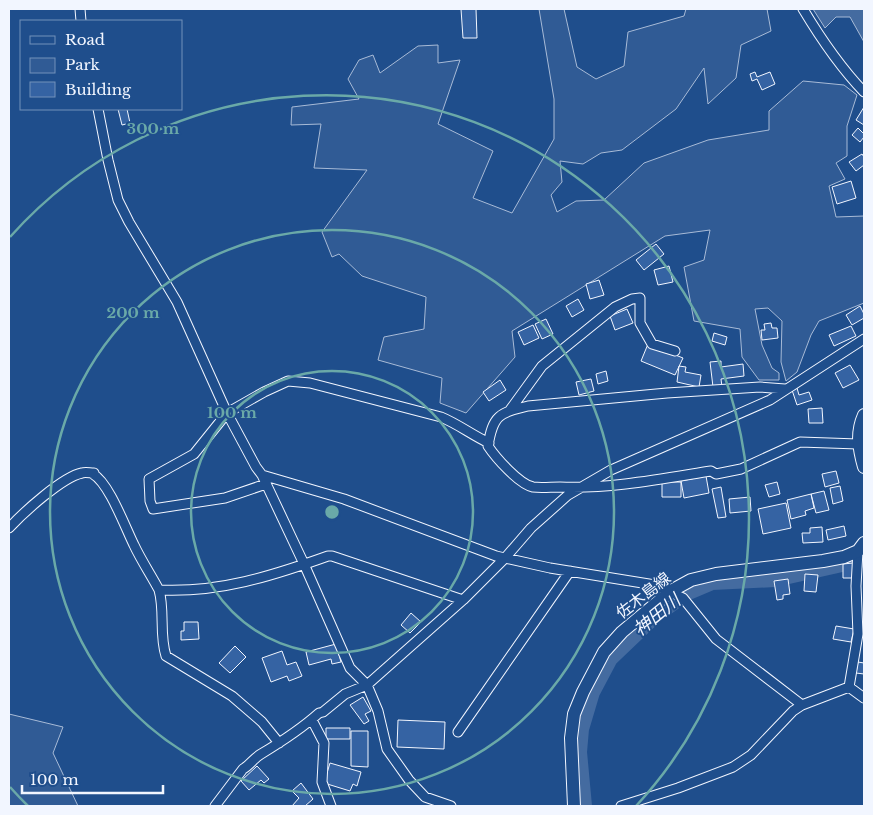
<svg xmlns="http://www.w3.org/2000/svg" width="873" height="815" viewBox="0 0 873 815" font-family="'Libre Baskerville','Noto Sans JP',serif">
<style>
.green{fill:#305b95;stroke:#a8bbd7}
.water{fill:#446ba0;stroke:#a8bbd7}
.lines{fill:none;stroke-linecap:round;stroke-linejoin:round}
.river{stroke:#446ba0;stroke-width:18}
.building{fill:#3563a3;stroke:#f2f6ff}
.minor-casing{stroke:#f2f6ff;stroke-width:11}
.secondary-casing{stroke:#f2f6ff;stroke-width:14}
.minor{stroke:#1f4e8c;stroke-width:9}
.secondary{stroke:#1f4e8c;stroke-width:12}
.ring{fill:none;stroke:#6aa9a8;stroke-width:2.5}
.labels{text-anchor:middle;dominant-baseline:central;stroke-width:4;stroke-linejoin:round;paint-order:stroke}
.street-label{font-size:16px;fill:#f2f6ff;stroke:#1f4e8c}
.water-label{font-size:18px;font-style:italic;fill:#f2f6ff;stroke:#1f4e8c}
.centre{fill:#6aa9a8;stroke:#1f4e8c;stroke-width:2.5}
.ring-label{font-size:15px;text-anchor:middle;font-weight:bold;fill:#6aa9a8;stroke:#1f4e8c;stroke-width:4;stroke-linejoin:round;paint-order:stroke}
</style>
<rect width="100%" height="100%" fill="#1f4e8c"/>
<path class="green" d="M539 9H564L577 67 596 79 624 66 628 32 684 16 686 9H767L771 31 741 45 736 78 708 104 704 68 676 109 622 150 601 153 583 164 560 161 562 182 551 195 557 212 576 201 604 200 644 163 708 140 769 130V111L803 81 844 85 857 95 847 126V156L836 163 845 179 829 186 836 217 864 216V303L819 321 811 335 797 372 786 381 781 362 782 321 768 308 755 309 762 345 772 368 779 373V380H759L742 357 740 329 694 321 684 267 704 260 710 230 665 236 512 331 515 357 466 413 440 403 442 378 378 360 384 337 424 329 426 297 362 276 339 254 332 257 322 232 367 170 314 168 321 124 291 125 292 107 359 99 348 79 359 60 373 55 380 73 418 46 438 45V63L460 60 438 124 493 151 473 198 512 213 554 139V99Z
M9 714 63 727 53 753 78 806H9Z"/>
<path class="water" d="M813 9H864V42L850 17H836L825 28Z"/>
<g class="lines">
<path class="river" d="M583 806 578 752 580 729 591 692 609 658 653 616 686 592 712 581 775 578 864 558"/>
</g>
<path class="building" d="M461 9H476L477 38H463Z
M755 72 757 77 770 72 775 84 762 90 757 79 752 81 750 74Z
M864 107V125L856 120Z
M118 109H127L130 123 122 125Z
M858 128 864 134V137L860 142 852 135Z
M862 154 864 157V165L856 171 849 162Z
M851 181 856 198 837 204 832 187Z
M656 244 664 254 644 270 636 260Z
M669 266 673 282 658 285 654 270Z
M599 280 604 295 590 299 586 284Z
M578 299 584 310 572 317 566 306Z
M860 306 864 314V318L852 325 846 315Z
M627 309 633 323 615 330 610 316Z
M546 319 553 334 542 339 535 324Z
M771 323 772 328H777L778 338 762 340 761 330H765L764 324Z
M533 325 539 338 524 345 518 332Z
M851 326 856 336 834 346 829 335Z
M714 333 727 337 725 345 712 341Z
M648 344 683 358 675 375 641 361Z
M721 361V367L743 364 744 376 721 379 722 387H713L710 362Z
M850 365 859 380 843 388 835 373Z
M679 366 686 367 685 372 701 375 699 387 677 382Z
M606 371 608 381 598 384 596 374Z
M591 379 594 391 579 395 576 382Z
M500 380 506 390 489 401 483 392Z
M797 388 799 395 809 392 812 400 797 405 792 390Z
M822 408 823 423H809L808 409Z
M836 471 839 483 825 487 822 474Z
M706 476 709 493 684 498 681 481Z
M662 482H681V497H662Z
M777 482 780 494 769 497 765 485Z
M840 486 843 501 833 504 830 488Z
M721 487 726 517 718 518 712 489Z
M824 491 829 510 816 513 811 494Z
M811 494 814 508 805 511 806 515 791 519 787 500Z
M750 497 751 511 730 513 729 499Z
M786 503 791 528 763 534 758 509Z
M844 526 846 536 828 540 826 530Z
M822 527 823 542 803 543 802 533H810V528Z
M853 563V578H843V564Z
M805 574 818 575 816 592 804 591Z
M788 579 790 594 783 595V599L777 600 774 581Z
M411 613 421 622 410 633 401 625Z
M184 622H198L199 639 181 640V631H184Z
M836 626 854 629 851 642 833 639Z
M336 644 341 662 332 664 331 659 309 665 306 652Z
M235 646 246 657 230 673 219 663Z
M282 651 287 665 296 662 302 676 289 681 287 676 271 682 262 658Z
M858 662 864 663V674L856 673Z
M363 697 371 711 365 714 369 721 364 724 350 705Z
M398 720 445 722 444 749 397 747Z
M326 728H350V739H326Z
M351 731H368V767L351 766Z
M330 763 361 772 357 786 353 784 350 791 324 783Z
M257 766 269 779 264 783 261 780 249 790 241 781Z
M301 783 313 799 305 806H292L299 798 292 791Z"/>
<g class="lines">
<defs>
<path id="minor" d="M80 9 81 21
M803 9C821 39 840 67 864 92
M98 109 108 160 118 200 129 222 177 302 227 413 256 467 262 475 304 564 350 668 367 685 378 711 387 749 409 780 425 797 451 806
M785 389 760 387 667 393 528 406C499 413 493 415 488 446 496 458 519 484 533 487 541 488 551 487 560 487 610 489 661 479 711 471L716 474 741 469 800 442 858 444
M510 410 542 366 615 307 632 299 640 298V323L652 344 675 351
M262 475 344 499 496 556 550 568 655 585 683 598 716 639 802 705
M266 484 225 498 153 509 150 501 149 479 194 454 227 413 264 392 288 381 310 383 441 417C458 424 472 435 489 443
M9 528C23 513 62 477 82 473 85 472 90 473 94 473L93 474C109 483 125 527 134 545 141 560 151 575 159 590 219 593 272 576 328 556H332L463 600
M159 590C165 611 159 635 166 656L232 696 262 722 279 743
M849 687 858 634 856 586 858 551
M849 687 864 698
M312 720 324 743 322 782 331 806
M458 732 570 571
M215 806 243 769C250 765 254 758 261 754 281 742 301 729 319 713L323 712 345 694 367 685 463 600 505 558 531 528 568 495 611 470 770 400 864 339
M621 806 678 788 733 767 751 755 793 711 802 705 849 687"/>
<path id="secondary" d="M864 415C856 433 859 449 864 467
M574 806 571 738 574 714 583 692 604 652 622 632 671 591 691 580 716 574 823 561 844 557 858 551 864 543"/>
</defs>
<use href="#minor" class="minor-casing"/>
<use href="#secondary" class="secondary-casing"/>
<use href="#minor" class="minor"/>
<use href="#secondary" class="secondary"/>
</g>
<g class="ring">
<circle cx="332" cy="512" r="141"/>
<circle cx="332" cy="512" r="282"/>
<path d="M28 806A423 423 0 0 1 10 787M10 237A423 423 0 1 1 636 806"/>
</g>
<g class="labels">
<g class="street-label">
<text transform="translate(643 595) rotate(-38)">佐木島線</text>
</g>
<g class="water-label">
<text transform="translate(657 615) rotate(-39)">神田川</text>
</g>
</g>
<circle cx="332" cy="512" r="8" class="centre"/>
<g class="ring-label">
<text x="153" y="134">300 m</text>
<text x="133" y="318">200 m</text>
<text x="232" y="418">100 m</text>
</g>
<rect width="873" height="815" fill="none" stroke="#f2f6ff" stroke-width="20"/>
<rect x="20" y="20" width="162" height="90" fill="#1f4e8c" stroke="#7391ba"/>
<rect x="30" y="36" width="25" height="8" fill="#1f4e8c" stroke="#7391ba"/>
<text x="65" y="45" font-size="15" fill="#f2f6ff">Road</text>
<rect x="30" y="58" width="25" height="15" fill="#305b95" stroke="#7391ba"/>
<text x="65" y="70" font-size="15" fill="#f2f6ff">Park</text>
<rect x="30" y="82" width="25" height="15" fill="#3563a3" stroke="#7391ba"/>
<text x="65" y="95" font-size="15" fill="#f2f6ff">Building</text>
<path d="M22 785v8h141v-8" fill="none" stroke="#f2f6ff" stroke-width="2.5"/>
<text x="30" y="785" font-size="15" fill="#f2f6ff" stroke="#1f4e8c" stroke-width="4" paint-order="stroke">100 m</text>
</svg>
